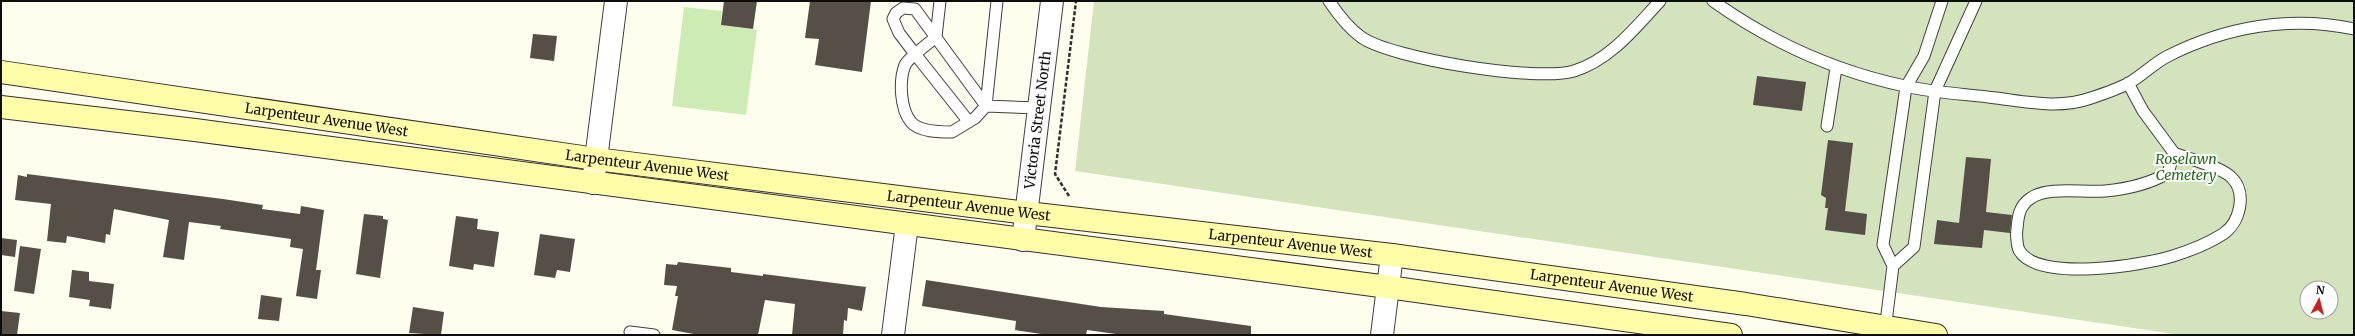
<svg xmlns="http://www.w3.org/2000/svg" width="2355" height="336" viewBox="0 0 2355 336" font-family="Merriweather,serif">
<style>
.green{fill:#ccecb4}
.cemetery{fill:#d3e3bc;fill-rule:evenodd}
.building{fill:#564f48}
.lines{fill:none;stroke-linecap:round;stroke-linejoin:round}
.service-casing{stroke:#404040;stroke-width:13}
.minor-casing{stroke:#404040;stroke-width:24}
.tertiary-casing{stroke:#404040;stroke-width:24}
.secondary-casing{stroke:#2f2f2f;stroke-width:24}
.path{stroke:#2f2f2f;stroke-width:2.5;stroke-dasharray:4 2;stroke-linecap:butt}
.service{stroke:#fff;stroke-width:11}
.minor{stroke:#fff;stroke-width:22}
.tertiary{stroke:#fff;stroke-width:22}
.secondary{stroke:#fffda8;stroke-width:22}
.labels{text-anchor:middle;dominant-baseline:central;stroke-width:4;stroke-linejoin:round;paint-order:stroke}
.street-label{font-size:14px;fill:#0d0d0d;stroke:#fff}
.park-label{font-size:14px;font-style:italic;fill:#226919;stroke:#fff}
</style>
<rect width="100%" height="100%" fill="#fffded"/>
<path class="green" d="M684 7 722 11 721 25 757 30 746 115 672 106Z"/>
<path class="cemetery" d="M1094 1H2354V335H2181L1075 171ZM2307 288H2331V312H2307Z"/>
<path class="building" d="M724 1H757L753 29 721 25Z
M810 1H871L862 72 815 65 819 39 805 38Z
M533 34 557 36 554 61 530 58Z
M1757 76 1806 82 1802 111 1753 105Z
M1828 140 1853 143 1845 211 1867 214 1865 235 1825 230 1828 208H1825L1826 198 1821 195Z
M1966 157 1991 159 1986 212 2012 215 2010 233 1984 230 1982 248 1934 244 1937 220 1959 223Z
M27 174 223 199 263 205 262 209 300 214 301 206 324 210 316 270H321L317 299 296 296 303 249 290 247 291 239 220 229 221 226 189 222 184 260 163 257 169 220 114 209 110 235 106 234 105 243 67 236 66 243 47 241 51 204 15 200 18 175 27 177Z
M364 214 383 216V219L388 220 380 278 356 274Z
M456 216 478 219 477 229 499 232 494 267 474 264 473 270 449 266Z
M540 234 575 239 570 272 557 270 555 278 534 275Z
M1 238 17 240 15 257 1 255Z
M20 246 41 249 34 294 14 291Z
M678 262 731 268V272L763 276V274L866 287 862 311 848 308 847 321 844 320 843 335H792L795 304 765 300 758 335H699L672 330 678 296H675L677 286 664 285 666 264 677 265Z
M72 270 89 272V281L114 284 111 309 89 306 90 300 69 297Z
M926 280 1101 307 1164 311V314L1251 326V335H1123L1087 330 1086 335H1048L1015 330 1016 321 922 306Z
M261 295 282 298 279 321 258 319Z
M413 307 444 312 441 335 409 333Z
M1 311 20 313 17 335H1Z"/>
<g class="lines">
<defs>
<path id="service" d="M940 1 936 37 915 54 969 122
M1329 1C1337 13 1350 29 1361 37 1392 59 1538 82 1574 71 1610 60 1635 28 1660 1
M1713 1C1772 43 1834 71 1905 86 1935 93 1966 94 1996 98 2028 102 2060 109 2091 98 2103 94 2118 89 2129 83 2143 75 2154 63 2168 56 2225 27 2291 15 2354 29
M2128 83 2143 111 2174 153 2168 173C2149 184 2127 189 2105 191 2083 193 2048 186 2031 198 2019 206 2018 216 2017 229 2016 234 2017 246 2019 250 2037 283 2144 265 2173 256 2189 251 2209 243 2223 234 2240 223 2247 193 2232 178 2222 167 2189 159 2174 153
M986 106 915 9 903 8 896 13 893 19 899 33 915 54C912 57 907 61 905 65 899 80 900 109 911 122 919 132 940 132 952 132L975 118 986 106 997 1
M986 106 1039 108
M1827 126 1836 68
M1893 266 1914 247 1935 91 1976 1
M1885 330 1893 266 1883 245 1906 87 1924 56 1942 1
M630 332 654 335"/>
<g id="minor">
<path d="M593 183 616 1"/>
<path id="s1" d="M1023 240 1052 1"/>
<path d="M893 335 907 224"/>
</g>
<path id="tertiary" d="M1382 335 1392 255"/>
<g id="secondary">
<path id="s2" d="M1 72 596 159 1027 213 1392 255 1746 304 1936 335"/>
<path d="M1 107 195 130 1388 287 1731 335"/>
</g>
</defs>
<use href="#service" class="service-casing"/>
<use href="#minor" class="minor-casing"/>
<use href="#tertiary" class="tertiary-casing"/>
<use href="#secondary" class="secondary-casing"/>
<path class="path" d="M1069 196 1055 174 1076 1"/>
<use href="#service" class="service"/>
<use href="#minor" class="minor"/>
<use href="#tertiary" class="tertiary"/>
<use href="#secondary" class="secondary"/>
</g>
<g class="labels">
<g class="street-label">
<text stroke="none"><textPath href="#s2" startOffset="329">Larpenteur Avenue West</textPath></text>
<text stroke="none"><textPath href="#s1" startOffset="121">Victoria Street North</textPath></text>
<text stroke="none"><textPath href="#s2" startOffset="653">Larpenteur Avenue West</textPath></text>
<text stroke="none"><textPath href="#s2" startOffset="977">Larpenteur Avenue West</textPath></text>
<text stroke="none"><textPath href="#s2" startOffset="1301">Larpenteur Avenue West</textPath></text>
<text stroke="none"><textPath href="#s2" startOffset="1625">Larpenteur Avenue West</textPath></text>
</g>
<g class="park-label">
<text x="2186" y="159">Roselawn<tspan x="2186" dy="16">Cemetery</tspan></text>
</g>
</g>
<rect width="2355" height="336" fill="none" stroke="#0d0d0d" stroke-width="4"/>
<g transform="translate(2319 300) rotate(7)"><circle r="19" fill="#ffffff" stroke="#9e9e9e"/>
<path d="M0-3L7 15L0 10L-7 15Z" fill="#c7221b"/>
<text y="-6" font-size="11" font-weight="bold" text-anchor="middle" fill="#0d0d0d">N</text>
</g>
</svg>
